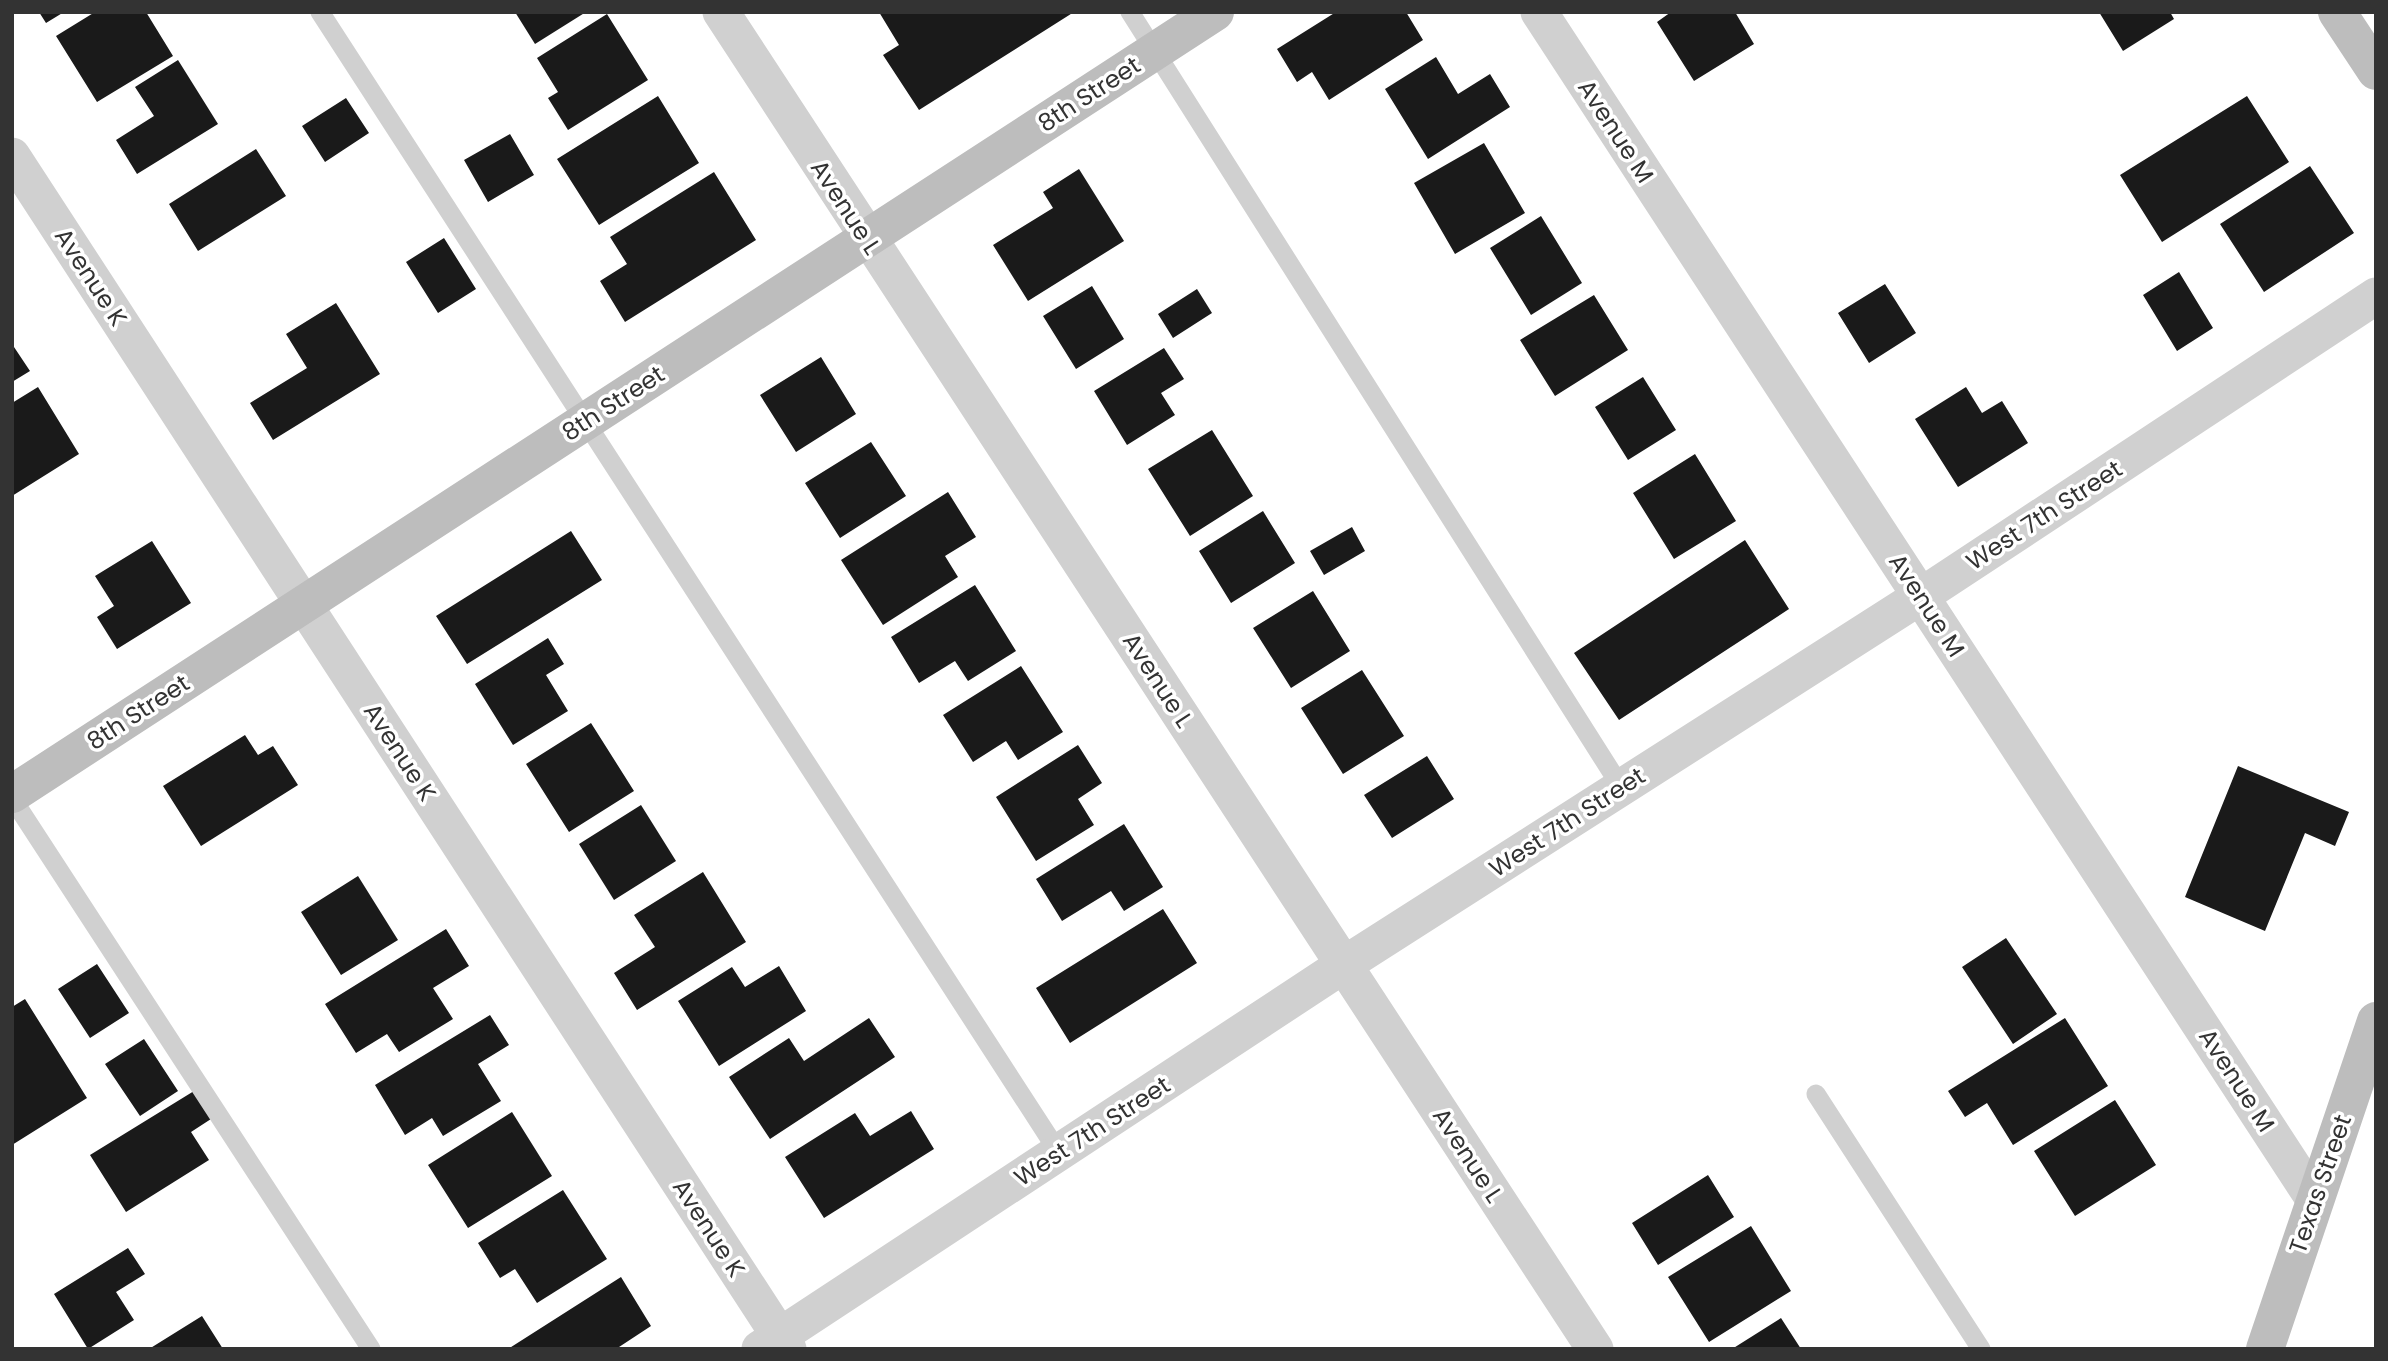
<svg xmlns="http://www.w3.org/2000/svg" width="2388" height="1361" viewBox="0 0 2388 1361" font-family="Poppins,sans-serif">
<style>
.building{fill:#1a1a1a}
.lines{fill:none;stroke-linecap:round;stroke-linejoin:round}
.lane{stroke:#d0d0d0;stroke-width:19}
.street{stroke:#d0d0d0;stroke-width:37}
.secondary{stroke:#bdbdbd;stroke-width:38}
.labels{text-anchor:middle;dominant-baseline:central;stroke-width:7;stroke-linejoin:round;paint-order:stroke}
.street-label{font-size:24px;fill:#333;stroke:#fff}
</style>
<rect width="100%" height="100%" fill="#fff"/>
<path class="building" d="M39 12H64L46 23Z
M95 12H146L173 56 97 102 56 36Z
M515 12H586L535 44Z
M879 12 944 13 1074 12 919 110 883 55 899 45Z
M1336 12H1406L1423 40 1329 100 1312 72 1297 82 1277 49Z
M1671 12H1735L1754 44 1694 81 1657 22Z
M2099 12H2170L2174 19 2123 51Z
M607 14 648 80 568 130 548 98 558 92 537 58Z
M1436 57 1458 94 1490 74 1510 107 1428 159 1385 89Z
M178 60 218 124 137 174 116 140 154 116 135 87Z
M658 96 699 163 599 225 557 159Z
M2247 96 2289 162 2162 242 2120 175Z
M346 98 369 133 325 162 302 126Z
M510 134 534 175 488 202 464 160Z
M1484 143 1525 213 1455 254 1414 183Z
M256 149 286 196 198 251 169 204Z
M2310 166 2354 233 2264 292 2220 224Z
M1079 169 1124 241 1028 301 993 245 1053 208 1043 192Z
M714 172 756 240 625 322 600 281 627 264 610 237Z
M1541 216 1582 283 1531 315 1490 248Z
M444 238 476 289 438 313 406 262Z
M2179 272 2213 328 2177 351 2143 295Z
M1885 284 1916 333 1869 363 1838 313Z
M1092 286 1124 339 1076 369 1043 316Z
M1197 289 1212 313 1173 338 1158 314Z
M1594 295 1628 350 1555 396 1520 340Z
M336 303 380 374 273 440 250 403 307 368 286 334Z
M12 344 30 371 12 382Z
M1164 348 1184 379 1161 393 1175 415 1127 445 1094 391Z
M821 357 856 414 796 452 760 395Z
M1643 377 1676 430 1628 460 1595 407Z
M38 387 79 454 12 496V403Z
M1966 387 1982 413 2002 401 2028 443 1958 487 1915 419Z
M1212 430 1253 496 1190 536 1148 469Z
M871 442 906 496 840 538 805 483Z
M1695 454 1736 521 1674 559 1633 493Z
M948 492 976 537 945 556 958 577 883 625 841 560Z
M1263 511 1295 563 1231 603 1199 551Z
M1352 527 1365 551 1324 575 1310 551Z
M571 531 602 580 467 664 436 616Z
M1745 540 1789 609 1619 720 1574 653Z
M152 541 191 603 117 649 97 617 114 606 95 576Z
M975 585 1016 651 968 681 955 661 919 683 891 637Z
M1313 591 1350 651 1291 688 1253 628Z
M548 638 564 664 546 675 568 711 513 745 475 684Z
M1021 666 1063 732 1018 760 1006 741 973 762 943 715Z
M1362 670 1404 736 1343 774 1301 708Z
M591 723 634 791 569 832 526 764Z
M245 735 258 755 273 746 298 785 201 846 163 786Z
M1078 745 1102 783 1078 799 1094 825 1036 861 996 797Z
M1427 756 1454 799 1392 838 1364 795Z
M2238 766 2349 812 2335 846 2305 833 2265 931 2185 897Z
M641 805 676 861 614 900 579 844Z
M1124 824 1163 887 1124 911 1111 891 1062 921 1036 879Z
M703 872 746 942 637 1010 614 973 655 947 634 915Z
M358 876 398 940 341 975 301 912Z
M1163 909 1197 963 1070 1043 1036 988Z
M446 929 469 966 433 988 453 1019 399 1052 387 1034 356 1053 325 1004Z
M2006 938 2057 1014 2013 1044 1962 967Z
M97 964 129 1013 90 1038 58 989Z
M779 966 806 1011 719 1066 678 1001 732 967 745 987Z
M25 999 87 1098 12 1145V1007Z
M490 1015 509 1045 478 1064 501 1101 443 1136 432 1118 405 1135 375 1085Z
M869 1018 895 1057 770 1139 729 1077 789 1038 804 1061Z
M2065 1018 2108 1086 2013 1145 1987 1103 1965 1117 1948 1091Z
M144 1039 178 1091 140 1116 105 1064Z
M194 1091 211 1119 191 1132 209 1160 126 1212 90 1155Z
M2115 1100 2156 1165 2075 1216 2034 1151Z
M911 1111 934 1149 824 1218 785 1157 855 1113 870 1136Z
M512 1112 552 1176 468 1228 428 1165Z
M1708 1175 1734 1217 1658 1265 1632 1223Z
M563 1190 607 1259 537 1303 515 1269 500 1278 478 1243Z
M1751 1226 1791 1291 1709 1342 1668 1277Z
M128 1248 145 1274 116 1292 134 1320 88 1349 54 1294Z
M621 1277 651 1326 616 1349H508Z
M202 1316 223 1349H149Z
M1781 1318 1801 1349H1732Z"/>
<g class="lines">
<path class="lane" d="M320 12 1059 1153
M1130 12 1621 787
M12 798 371 1349
M1816 1094 1981 1349"/>
<path class="street" d="M721 12 1595 1349
M1539 12 2314 1199
M12 156 788 1349
M760 1349 1345 964 1921 596 2376 296"/>
<path class="secondary" d="M2337 12 2376 71
M12 794 1215 12
M2265 1349 2376 1021"/>
</g>
<g class="labels">
<g class="street-label">
<text transform="translate(1089 94) rotate(-33)">8th Street</text>
<text transform="translate(1616 131) rotate(57)">Avenue M</text>
<text transform="translate(846 207) rotate(57)">Avenue L</text>
<text transform="translate(91 277) rotate(57)">Avenue K</text>
<text transform="translate(613 403) rotate(-33)">8th Street</text>
<text transform="translate(2044 515) rotate(-33)">West 7th Street</text>
<text transform="translate(1927 605) rotate(57)">Avenue M</text>
<text transform="translate(1158 680) rotate(57)">Avenue L</text>
<text transform="translate(138 712) rotate(-33)">8th Street</text>
<text transform="translate(400 752) rotate(57)">Avenue K</text>
<text transform="translate(1567 822) rotate(-33)">West 7th Street</text>
<text transform="translate(2237 1080) rotate(57)">Avenue M</text>
<text transform="translate(1092 1131) rotate(-33)">West 7th Street</text>
<text transform="translate(1468 1155) rotate(57)">Avenue L</text>
<text transform="translate(2320 1184) rotate(-71)">Texas Street</text>
<text transform="translate(709 1228) rotate(57)">Avenue K</text>
</g>
</g>
<rect width="2388" height="1361" fill="none" stroke="#333333" stroke-width="28"/>
</svg>
